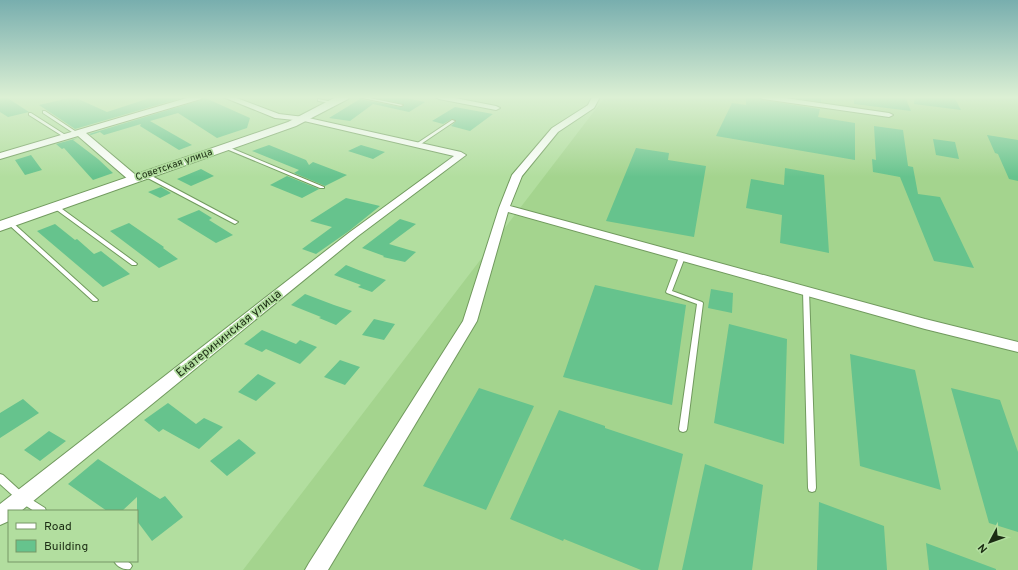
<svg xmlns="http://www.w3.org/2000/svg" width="1018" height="570" viewBox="0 0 1018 570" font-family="Overpass,sans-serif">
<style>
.built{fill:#a4d48e}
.building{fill:#66c38d}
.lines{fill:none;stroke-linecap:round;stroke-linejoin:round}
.lane-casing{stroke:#719a5e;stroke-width:2}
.street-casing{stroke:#719a5e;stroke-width:2}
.secondary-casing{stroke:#719a5e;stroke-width:2}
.lane{fill:#fff;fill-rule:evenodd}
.street{fill:#fff;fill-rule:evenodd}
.secondary{fill:#fff;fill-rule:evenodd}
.labels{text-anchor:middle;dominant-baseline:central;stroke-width:3.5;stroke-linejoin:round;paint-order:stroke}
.far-street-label{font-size:10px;fill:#1b2c13;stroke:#b2de9f}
.street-label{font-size:12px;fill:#1b2c13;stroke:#b2de9f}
</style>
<rect width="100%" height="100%" fill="#b2de9f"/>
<path class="built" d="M605 97H1018V570H243Z"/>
<path class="building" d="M6 97 29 112 8 117 0 112V99Z
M74 97 107 112 153 97H185L75 129 39 105Z
M203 97 250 118 247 128 217 138 178 113 150 121 192 145 179 150 140 126 141 124 104 135 100 132 91 135 89 134 201 100Z
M372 97H400L425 102 409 112 373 104 350 121 329 118 360 99 401 107 404 105 403 104Z
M746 97H758L763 100 820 109 818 117 855 123V160L716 136 732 103 746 105Z
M788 97H821V102Z
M854 97H905L911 111 854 104Z
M915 97H954L961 110 914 104Z
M455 107 493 114 470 131 451 126 456 121 452 119 443 124 432 121Z
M874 126 903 130 908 166 913 167 918 194 940 197 974 268 934 261 900 177 873 172 872 159 876 160Z
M987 135 1018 140V181L1009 179 998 154 995 153Z
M78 138 73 140 98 159 113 173 93 180 64 148 62 149 56 144Z
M933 139 955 142 959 159 936 155Z
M269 145 306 160 309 165 313 162 347 175 325 186 294 173 299 170 252 151Z
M361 145 385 152 373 159 348 151Z
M636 148 669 153 668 160 706 166 694 237 606 221Z
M31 155 42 170 25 175 15 160Z
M785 168 824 175 829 253 780 243 782 215 746 208 751 179 784 185Z
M201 169 214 176 191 186 177 179Z
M287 176 319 189 302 198 270 185Z
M161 187 171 193 160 198 148 192Z
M346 198 380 206 349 231 316 254 302 249 332 227 310 221Z
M199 210 212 218 209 220 233 235 216 243 177 219Z
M400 219 416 224 389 244 416 252 405 262 383 257 384 256 362 248Z
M129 223 164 247 163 248 178 259 159 268 110 231Z
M55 224 75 240 77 239 94 254 101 251 130 274 103 287 37 231Z
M346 265 361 271 386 280 372 292 358 287 361 285 334 275Z
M595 285 686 305 672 405 563 377Z
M711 289 733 293 732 313 708 308Z
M305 294 334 305 352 311 336 325 319 318 321 317 291 305Z
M374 319 395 324 384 340 362 335Z
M729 324 787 339 784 444 714 423Z
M262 330 296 344 300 340 317 347 300 364 266 349 262 352 244 344Z
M850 354 915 370 941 490 860 466Z
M340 360 360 367 345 385 324 377Z
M258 374 276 383 256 401 238 392Z
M479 388 534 406 486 510 423 486Z
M951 388 1000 400 1018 452V532L989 523Z
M23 399 39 413 0 438V413Z
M168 403 196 424 204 418 223 427 199 449 163 429 159 432 144 420Z
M559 410 605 426V428L683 454 658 570H641L564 539 563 541 510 519Z
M49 431 66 441 40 461 24 450Z
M239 439 256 453 227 476 210 461Z
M98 459 160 499 165 496 183 517 152 541 137 521V497L122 511H107L68 484Z
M705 464 763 485 752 570H682Z
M819 502 884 526 887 570H817Z
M926 543 996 569V570H929Z"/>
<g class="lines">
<defs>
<path id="lane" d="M358 97H365L403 105 401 106Z
M318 99 333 102 335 103 333 104 319 101H318Z
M43 111H45L78 133 75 134 43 113Z
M29 113H31L67 136 64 137 29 115Z
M452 120 455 121 418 146H416V144Z
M224 146H226L324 187V188H320L224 148Z
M144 174H148L238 222 235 224 233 223 144 176Z
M54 206H58L136 263 137 264 136 265H132L54 208Z
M10 221 12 222 97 299 98 300 97 301H93L8 224 7 223 8 222Z
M682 255 685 257 672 291 702 302 703 303 687 429 686 431 683 432 680 431 679 429 697 304 667 293 666 292 679 257Z
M806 289 809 291 816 488 815 491 812 492 809 491 808 488 803 291Z
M0 474 3 475 26 496 45 508 46 511H34L20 502 0 484Z
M114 561C121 561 129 559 132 566L130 569C124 570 117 567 114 561Z"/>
<path id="street" d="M190 97H202L201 99 86 133 138 177 139 179 138 181H130L78 136 0 159V153Z
M223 97H234L279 114 304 117 461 152 466 155 358 236 21 511H9V521L0 525V504L350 232 454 156 304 121 275 118Z
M435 97H450L496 106 500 108 496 110 439 99Z
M592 97H600L594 108 558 132 522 176 510 206 925 319 1018 342V352L925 329 508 212 477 321 328 570H305L309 563 463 321 499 208 512 175 552 128 588 105Z
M759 97H778L889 113 893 115 889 117 763 99Z"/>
<path id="secondary" d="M336 97H349L348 99 296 126 0 231V221L288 122Z"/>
</defs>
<use href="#lane" class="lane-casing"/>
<use href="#street" class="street-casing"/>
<use href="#secondary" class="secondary-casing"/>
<use href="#lane" class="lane"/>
<use href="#street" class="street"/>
<use href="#secondary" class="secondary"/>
</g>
<linearGradient id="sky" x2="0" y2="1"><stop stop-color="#78aeae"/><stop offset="0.55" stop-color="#dcf0d4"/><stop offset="1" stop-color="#dcf0d4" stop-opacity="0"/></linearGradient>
<rect width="1018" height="177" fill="url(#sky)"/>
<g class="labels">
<g class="far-street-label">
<text transform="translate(174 165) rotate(-19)">Советская улица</text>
</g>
<g class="street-label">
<text transform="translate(229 334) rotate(-39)">Екатерининская улица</text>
</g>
</g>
<rect x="8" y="510" width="130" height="52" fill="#b2de9f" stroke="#769767"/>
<rect x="16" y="523" width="20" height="6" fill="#ffffff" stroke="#769767"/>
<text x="44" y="530" font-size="12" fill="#1b2c13">Road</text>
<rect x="16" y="540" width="20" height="12" fill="#66c38d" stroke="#769767"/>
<text x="44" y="550" font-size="12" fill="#1b2c13">Building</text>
<g transform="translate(990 542) rotate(229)" stroke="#b2de9f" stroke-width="3" paint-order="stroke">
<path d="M0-3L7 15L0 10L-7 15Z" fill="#1b2c13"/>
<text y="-6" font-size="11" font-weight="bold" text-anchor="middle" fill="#1b2c13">N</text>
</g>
</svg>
